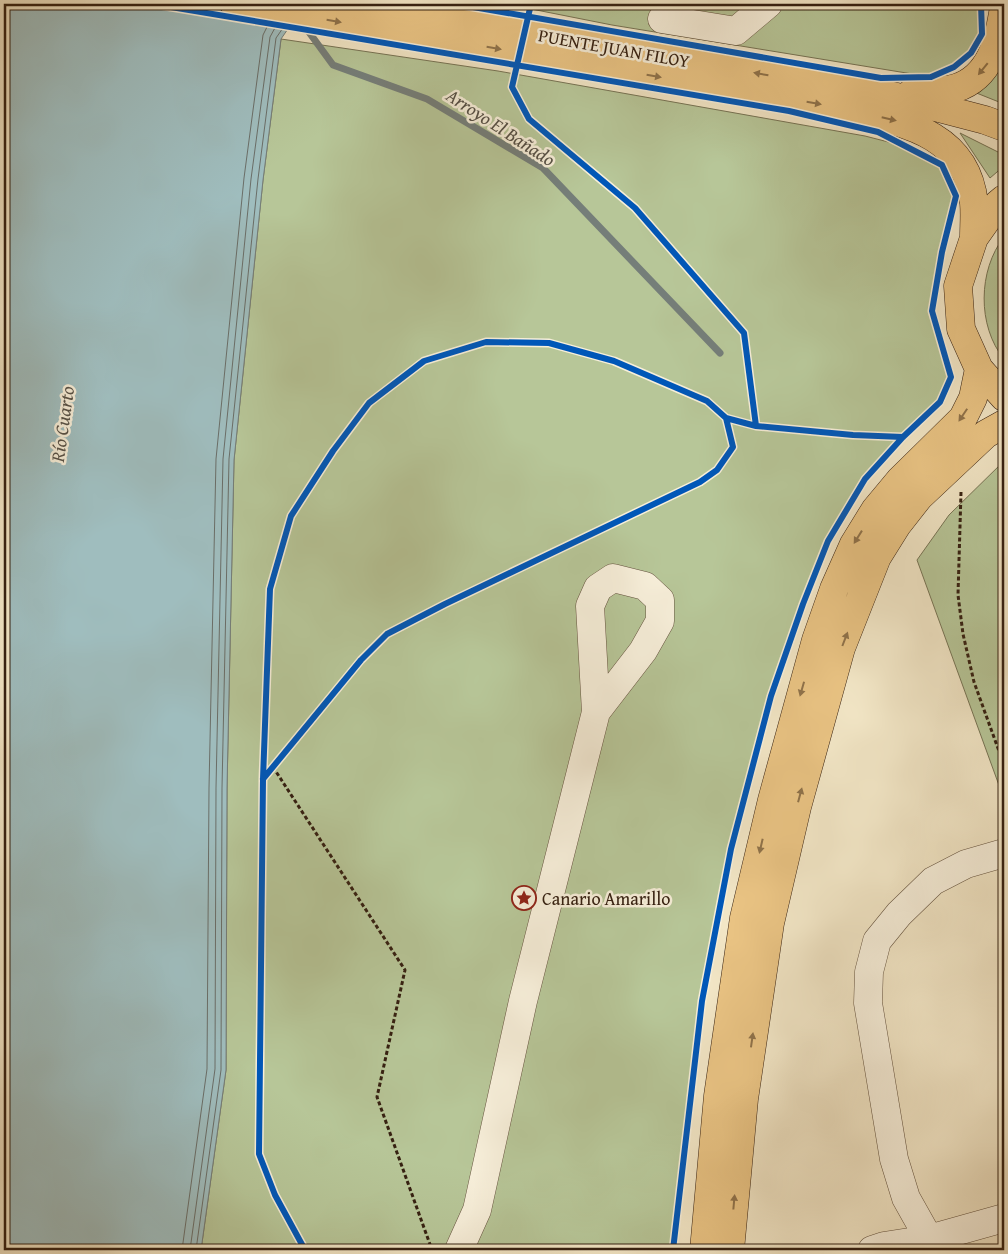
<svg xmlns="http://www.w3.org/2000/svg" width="1008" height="1254" viewBox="0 0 1008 1254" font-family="'Gentium Book Plus',serif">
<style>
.green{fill:#b7c698;stroke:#767354}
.water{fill:#9fbdbe;stroke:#757e79}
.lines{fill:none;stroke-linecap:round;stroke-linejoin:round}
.shore{stroke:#6a6e68;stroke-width:1}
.stream{stroke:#757e79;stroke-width:7}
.minor-casing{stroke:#64523e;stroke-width:29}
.major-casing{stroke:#352011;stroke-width:29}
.path{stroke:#352011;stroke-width:3;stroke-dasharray:4 2.5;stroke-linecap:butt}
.minor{stroke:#f7efda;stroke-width:28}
.major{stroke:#e9c383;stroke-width:28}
.cycleway-casing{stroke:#f7efda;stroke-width:9}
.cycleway{stroke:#0057b8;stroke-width:6}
.oneway{fill:#8f724a}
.labels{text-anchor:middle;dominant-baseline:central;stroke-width:5;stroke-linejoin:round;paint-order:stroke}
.street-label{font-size:18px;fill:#352011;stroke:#f7efda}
.poi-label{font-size:18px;fill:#352011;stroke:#f7efda;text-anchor:start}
.water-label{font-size:19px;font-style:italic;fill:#554f45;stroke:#f7efda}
</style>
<rect width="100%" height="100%" fill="#f2e6c6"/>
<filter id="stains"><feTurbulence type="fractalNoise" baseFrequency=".004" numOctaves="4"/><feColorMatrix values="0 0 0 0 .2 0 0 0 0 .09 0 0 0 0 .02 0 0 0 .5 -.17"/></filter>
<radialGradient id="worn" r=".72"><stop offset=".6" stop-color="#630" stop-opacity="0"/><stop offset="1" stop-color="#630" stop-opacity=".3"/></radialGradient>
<path class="green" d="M506 4H981L982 34 971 53 954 67 931 77 612 25Z
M281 39 498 71 865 136 904 146 942 165 956 196 942 252 932 311 951 377 940 402 903 437 865 479 828 541 803 604 771 696 731 849 702 1001 673 1250H201L226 1070 227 788 234 460 263 180Z
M1004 65V104L974 92Z
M960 133 1004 155V166L990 178Z
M1004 237V359C977 326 978 270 1004 237Z
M1004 461V799L917 560 949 515Z"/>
<path class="water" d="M4 4H305L281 39 263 180 234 460 227 788 226 1070 201 1250H4Z"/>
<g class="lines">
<path class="shore" d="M182 1250 207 1069 209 788 216 459 244 178 263 35 268 25
M190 1250 215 1069 216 788 223 459 251 179 270 37 276 26
M196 1250 221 1070 222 788 229 459 258 179 276 38 283 28"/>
<path class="stream" d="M303 24 333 65 427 99 543 168 720 353"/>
<defs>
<path id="minor" d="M662 19 736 31 768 4
M459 1250 477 1210 523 1001 596 712 590 606 598 588 613 578 645 586 660 600V621L643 651 596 712
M872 1250 884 1246 929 1239 1004 1218
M932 1250 929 1239 906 1198 894 1159 868 1003 869 972 877 941 899 914 933 881 966 864 1004 853"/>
<path id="major" d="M234 4 841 108C899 122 966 130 974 203 975 214 974 226 974 238
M354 4 893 96 985 120 1004 127
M910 94C923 92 943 92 956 88 991 77 999 40 1004 7
M1004 199 998 204 974 238 958 286 961 329 979 369 1004 397
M704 1250 718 1096 744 918 772 800 816 640 834 589 854 544 875 510 900 480 963 418 973 398 979 369
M730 1250 744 1099 770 923 797 807 841 648 877 557 897 525 919 497 986 434 1004 424"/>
</defs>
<use href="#minor" class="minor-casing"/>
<use href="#major" class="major-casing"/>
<path class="path" d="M961 492 958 595 963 634 974 682 1004 765
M273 767 405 970 377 1097 432 1250"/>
<use href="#minor" class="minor"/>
<use href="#major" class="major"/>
<defs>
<path id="cycleway" d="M153 4 789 111 878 132 942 165 956 196 942 252 932 311 951 377 940 402 903 437 865 479 828 541 803 604 771 696 731 849 702 1001 673 1250
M456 4 881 78 931 77 954 67 971 53 982 34 981 4
M531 4 512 87 529 119 635 208 744 333 756 426
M263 779 361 660 387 634 445 604 700 482 717 470 733 447 726 418
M305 1250 275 1195 259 1154 263 779 270 589 291 516 333 451 369 403 424 361 486 342 549 343 614 361 707 401 726 418 756 426 853 435 903 437"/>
</defs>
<use href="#cycleway" class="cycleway-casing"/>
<use href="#cycleway" class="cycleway"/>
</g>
<defs><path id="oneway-solid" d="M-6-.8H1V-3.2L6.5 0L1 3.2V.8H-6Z" transform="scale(1.25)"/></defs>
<g class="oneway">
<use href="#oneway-solid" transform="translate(334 21) rotate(10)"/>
<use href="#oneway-solid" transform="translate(494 48) rotate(10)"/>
<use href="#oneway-solid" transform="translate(983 69) rotate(129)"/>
<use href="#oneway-solid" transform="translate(761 74) rotate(-170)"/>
<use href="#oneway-solid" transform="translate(654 76) rotate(10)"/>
<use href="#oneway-solid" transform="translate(814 103) rotate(10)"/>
<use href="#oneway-solid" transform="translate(889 119) rotate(13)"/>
<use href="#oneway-solid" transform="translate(963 415) rotate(124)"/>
<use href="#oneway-solid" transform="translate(858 537) rotate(122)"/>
<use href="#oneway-solid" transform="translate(845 639) rotate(-69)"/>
<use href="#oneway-solid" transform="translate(802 689) rotate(106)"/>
<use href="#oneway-solid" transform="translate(800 795) rotate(-75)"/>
<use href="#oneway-solid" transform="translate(761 846) rotate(103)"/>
<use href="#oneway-solid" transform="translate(752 1040) rotate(-82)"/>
<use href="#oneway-solid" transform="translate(734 1202) rotate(-85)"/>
</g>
<defs>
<symbol id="sight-ring" viewBox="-11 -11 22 22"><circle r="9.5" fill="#f7efda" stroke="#8f2418" stroke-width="1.5"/><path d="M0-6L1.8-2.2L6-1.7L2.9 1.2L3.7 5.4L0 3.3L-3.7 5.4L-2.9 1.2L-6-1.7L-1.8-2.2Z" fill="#8f2418"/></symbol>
</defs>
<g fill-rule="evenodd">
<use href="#sight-ring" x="510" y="884" width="28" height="28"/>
</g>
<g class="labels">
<g class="street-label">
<text transform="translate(614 48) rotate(10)">PUENTE JUAN FILOY</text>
</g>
<g class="poi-label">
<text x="542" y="898">Canario Amarillo</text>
</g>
<g class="water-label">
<text transform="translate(501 127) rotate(33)">Arroyo El Bañado</text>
<text transform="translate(62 424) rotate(-82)">Río Cuarto</text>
</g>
</g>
<rect width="1008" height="1254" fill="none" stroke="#f2e6c6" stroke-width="20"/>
<rect x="5" y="5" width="998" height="1244" fill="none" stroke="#352011" stroke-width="2.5"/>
<rect x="10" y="10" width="988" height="1234" fill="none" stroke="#352011"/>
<rect width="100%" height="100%" filter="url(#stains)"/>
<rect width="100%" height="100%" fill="url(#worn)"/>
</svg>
